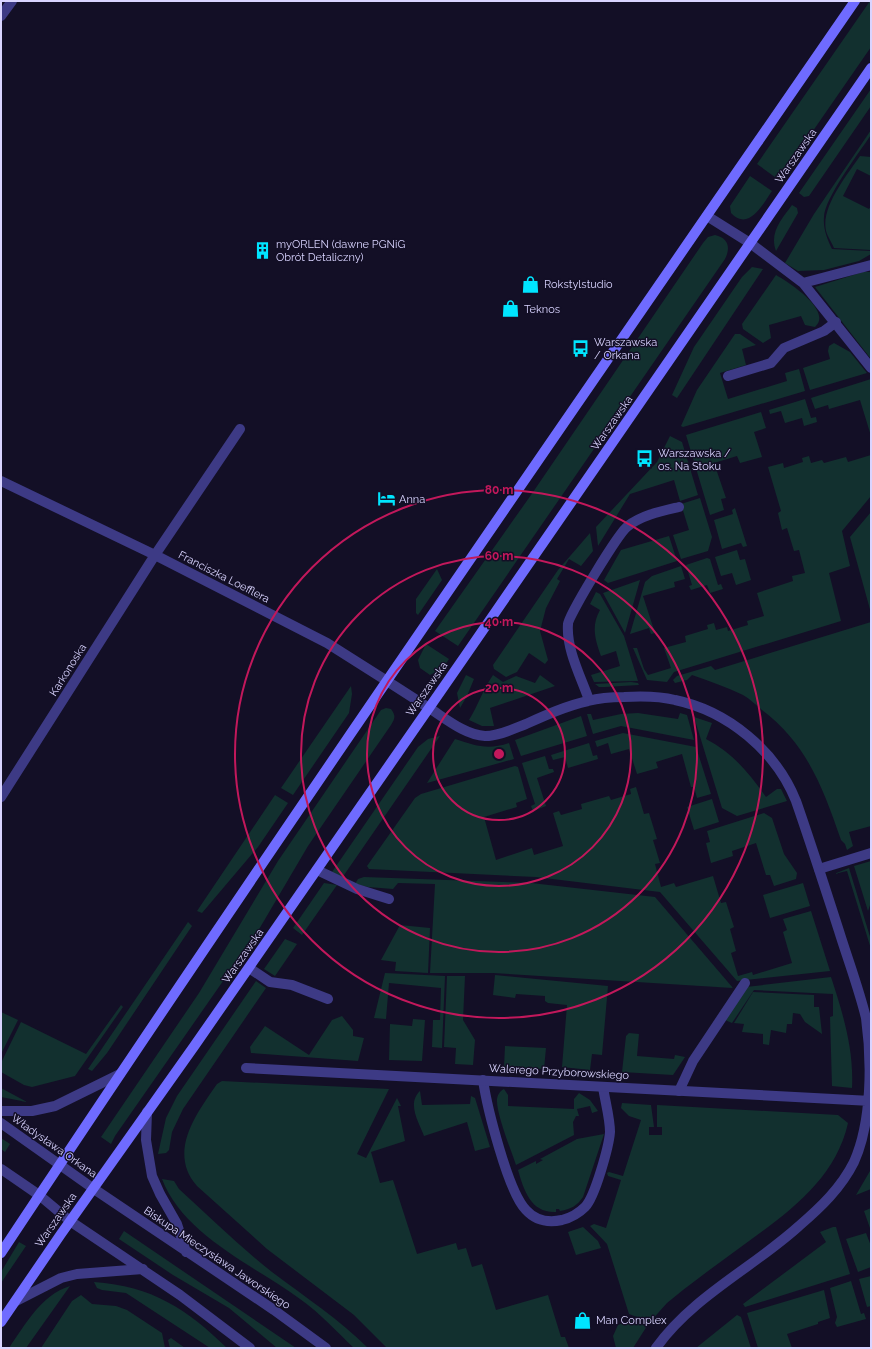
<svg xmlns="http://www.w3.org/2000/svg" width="872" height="1349" viewBox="0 0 872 1349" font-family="Raleway,sans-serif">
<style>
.green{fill:#12302f}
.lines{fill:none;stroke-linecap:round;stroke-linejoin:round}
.service{stroke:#3d3a85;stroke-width:10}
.minor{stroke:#3d3a85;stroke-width:10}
.tertiary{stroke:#3d3a85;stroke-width:10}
.secondary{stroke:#6f6bff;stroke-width:10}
.ring{fill:none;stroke:#c2185b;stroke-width:2}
.labels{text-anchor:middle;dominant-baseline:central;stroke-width:3;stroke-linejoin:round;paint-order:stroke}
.street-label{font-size:11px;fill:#d9d4ff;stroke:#130f26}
.poi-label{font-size:11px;fill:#d9d4ff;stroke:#130f26;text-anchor:start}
.centre{fill:#c2185b;stroke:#130f26;stroke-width:2}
.ring-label{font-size:12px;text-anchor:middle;font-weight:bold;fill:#c2185b;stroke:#130f26;stroke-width:3;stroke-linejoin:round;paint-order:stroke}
</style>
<rect width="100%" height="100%" fill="#130f26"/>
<path class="green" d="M870 1 871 47 779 180 757 164Z
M871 89V106L809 196 804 197 799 193Z
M871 130V135C860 151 824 199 824 217 823 229 827 238 832 249L871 251V254L859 261 824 270 798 271 785 263 814 214Z
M860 156 871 157V176L857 169 843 196 869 209 871 206V250L834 248C832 243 829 239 827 234 818 210 847 175 860 156Z
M750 176 772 191C763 204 749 232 731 213L730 206Z
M792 205 797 208 798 213 776 251C769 232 782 219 792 205Z
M715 235C728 238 731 247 725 259L458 646 435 631 531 495 703 243 708 237Z
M752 267 763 269 677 398 672 395 694 347 742 277Z
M863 272H871V359L815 287Z
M776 275C790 283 833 311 815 327L805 325 801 316 769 325 771 338 763 343 743 329 742 324Z
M735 334H740L756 345 742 349 746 365 720 373 728 399 787 381 785 373 799 369 805 391 683 427 681 426 697 390Z
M834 343 850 352 867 373 810 390 803 368 830 359 828 351 829 346Z
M871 379V436L860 400 829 409 828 405 815 409 811 398Z
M805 399 811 418 816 417 817 422 804 426 802 418 785 423 781 411 770 414 769 410Z
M761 412 766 428 754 432 762 457 740 463 737 456 714 463 726 498 721 499 724 510 710 515 686 435Z
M670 436 682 442 698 495 680 501 674 480 630 494 598 546 596 527 657 462Z
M871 455V496L842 531 850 566 829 573 841 621 674 672 667 682 647 680 633 648H637L644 669 648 675 671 668 664 648 686 642 685 636 708 629 707 625 714 623 716 630 727 627 728 631 748 625 747 621 764 616 757 593 793 581 792 576 805 573 799 550 794 551 787 528 782 530 778 513 781 511 768 467 783 463 784 468 803 462 802 458 809 456 811 463 822 460 824 463 846 457 848 462Z
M700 498 712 537 708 551 681 559 673 535 689 530 681 504Z
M735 508 747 546 743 547 741 543 722 549 714 520 733 514 732 510Z
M871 512V613L850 537Z
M590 533 593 551 581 566 569 559 557 579 560 581 546 608 540 631 548 660 545 664 529 653 517 672 506 677 494 669 493 665 558 570Z
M669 536 677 561 608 583 604 580 621 550Z
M737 550 740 560 745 559 751 580 736 585 732 573 721 576 715 557Z
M707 558 710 559 718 585 721 584 723 589 710 593 707 585 691 590 689 586 692 585 686 565Z
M681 566 685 579 674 582 675 587 643 596 655 633 651 634 649 628 630 634 645 582 652 576Z
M437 569 442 580 418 615 416 613V599Z
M640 580 625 633 603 593Z
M596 592 600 594 624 636 638 681 594 682 591 675 620 666 616 651 601 656C595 639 591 626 600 610L590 604Z
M871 622V826L849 832 853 846 847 850 845 844 841 840C823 788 807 744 762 710 756 705 750 699 743 695 726 687 709 681 692 675L687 680 675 683 673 680 677 676 711 666 715 670Z
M426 644 449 659 443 668 430 675 420 668 418 660Z
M466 675 474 679 467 696 460 708 457 693Z
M493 675 503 682 516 676 535 683 540 675 555 686 490 708 494 726H482L469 720C478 706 483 689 493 675Z
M631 682 638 683 639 685 605 687H599L595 684Z
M351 686 352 694 349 713 293 795 281 788Z
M386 708 391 709C396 716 395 718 391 725L308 846 258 931 115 1136 111 1144 101 1137 199 993 278 861 381 710Z
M638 713 678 719 680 713 687 715 694 740 621 726 593 734 587 714H591L593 720 621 714Z
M581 716 587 736 521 756 515 740Z
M694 717 712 723 706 739C733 753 749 773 766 797L777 789H781L787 801 737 816 722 808Z
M623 733 696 747 711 794 697 798 694 787H691L682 754 656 762 658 768 637 774 629 749 611 754 608 743 597 747 595 741Z
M440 736 342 878 332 872 418 747 428 739Z
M455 739C476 746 488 750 509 743L514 759 427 783Z
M589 743 593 756 597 755 598 759 568 768 565 757 553 760 551 755Z
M545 756 549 769H553L554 772 537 778 546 806 533 811 531 806 535 804 522 763Z
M515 766 518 767 527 799 516 803 517 807 484 817 496 860 532 848 534 855 563 846 553 813 559 811 561 815 582 809 581 804 609 796 611 800 631 794 630 789 636 787 644 814 649 813 657 839 653 840 660 863 655 864 661 887 674 883 676 887 713 876 721 903 726 902 734 927 730 929 736 951 731 953 738 976 752 972 753 975 792 963 783 932 787 930 783 919 811 911 830 971 737 981 660 892 536 877 369 869 367 866 415 798 421 794Z
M275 795 288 803 258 847 202 913 197 911Z
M712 799 719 822 694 830 687 807Z
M764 813 772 818 784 854 797 873 796 879 774 886 770 875H766L756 843 732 851 733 856 711 863 706 843 710 842 707 831Z
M871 861V902L868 911 854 866Z
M849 868 871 940V949L847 871 834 874Z
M364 877 531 883 655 897 733 988 493 973H430L435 884 398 883 393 889 368 887 355 884 358 879Z
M324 883 337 885 302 935 293 928Z
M803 883 810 906 770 918 763 895Z
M188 922 192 926 107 1053 92 1071 88 1069Z
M400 925 430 928 428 973 395 971 396 962 381 960Z
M285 939 297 944 275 976 264 969Z
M385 973 445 976 442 1048 432 1047 433 1020H440L441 988 389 983 386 1019 374 1018Z
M495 975 608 986 602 1055 592 1054 590 1070 562 1067 567 1005 548 1003 545 1001V996L516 994 515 998 493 995Z
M447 976H465L463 1020 475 1040 473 1065 455 1064 456 1048 444 1047Z
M831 977C843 1014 854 1049 852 1088L832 1086 830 1017 833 1016V994L754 990 732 1023 725 1020 746 987Z
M256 981 266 988 183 1109 172 1132 169 1150 166 1153 158 1154 166 1118 177 1096Z
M753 992 814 995V1007H819L822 1034 805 1022 800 1014 793 1013 792 1024H787L786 1033 771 1030 769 1045 763 1044V1034L742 1032 744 1024 734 1023Z
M121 1005 123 1007 75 1076 32 1087 24 1085 1 1072V1063L21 1022 86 1054Z
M1 1012 18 1020 1 1054Z
M342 1016 353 1030V1036L364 1038 358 1061 251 1053 250 1047 265 1026 309 1055 332 1020Z
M413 1019 425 1020 422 1061 389 1060 390 1024 412 1026Z
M629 1033 639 1034 637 1056 674 1059 675 1055 685 1057 673 1075 622 1072 626 1036Z
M505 1046 546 1048 544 1069 504 1067Z
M222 1081 389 1089 357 1154 366 1158 397 1098 401 1106H398L405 1141 371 1152 380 1183 393 1180 417 1254 456 1243 458 1250 466 1248 472 1267 482 1264 496 1310 548 1295 561 1337H565L569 1348H387L354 1315 267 1249 197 1186C167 1152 197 1113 217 1084Z
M1 1088 27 1102 1 1097Z
M504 1089 508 1095V1106L574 1109V1099L579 1093 590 1100 598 1111 592 1113 590 1106 577 1109 579 1116H576L573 1122 574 1135 516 1165C511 1150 496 1113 497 1099 498 1094 500 1091 504 1089Z
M420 1091 422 1105 470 1104 471 1096 475 1098 490 1147 475 1151 467 1122 424 1136C420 1124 406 1104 420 1091Z
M622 1103 651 1105 654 1127H649V1135H662V1127H657V1105L838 1115 848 1123C836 1177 792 1210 749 1241 727 1257 705 1273 683 1290L667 1303 650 1322 629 1314 607 1244 590 1226 594 1224 606 1228 621 1180 608 1176 607 1173 609 1172 623 1176 641 1120 629 1116 621 1108Z
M604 1134 583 1197C577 1206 571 1209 560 1211L559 1209H556V1212C531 1213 524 1191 518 1170L536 1161V1164L543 1160 540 1159 577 1139Z
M1 1138 10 1144 5 1152 1 1149Z
M870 1171 871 1189 856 1195Z
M162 1179 174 1181 179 1189C210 1217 240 1247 272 1272 305 1297 339 1319 368 1348H354C337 1332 320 1313 300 1299 255 1266 183 1235 162 1179Z
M871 1208V1231L864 1211Z
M583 1227 598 1241 601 1248 576 1255 568 1232Z
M833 1227H836L850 1274 745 1307 743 1304 826 1242 820 1232Z
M124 1231 296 1348H277L229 1308 173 1275 119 1239Z
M866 1233 871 1246V1267L858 1272 846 1239Z
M19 1242 26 1246 1 1283V1272Z
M871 1276V1306L867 1307 859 1279Z
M851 1281 861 1314 864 1313 866 1319 837 1327 835 1323 837 1317 830 1288Z
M94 1282C152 1286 187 1309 227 1348H210L126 1293 102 1290 97 1288Z
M70 1286 26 1348H9C25 1325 41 1295 70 1286Z
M824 1290 830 1318 818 1322V1324L787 1334 792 1348H758L747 1313Z
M81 1295 92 1304 116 1306 127 1310 162 1333 165 1348H41L72 1301Z
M737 1315 741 1317 751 1348H696Z
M631 1320 647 1326 633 1348H616L613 1336 618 1325Z
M171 1338 185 1348H170L168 1340Z"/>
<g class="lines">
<path class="service" d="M589 700C581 677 566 649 568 624 568 616 619 532 628 526 642 515 662 511 679 507
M819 869 871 853
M317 870 357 889 389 899
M249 968 270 982 292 985 328 999
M483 1080C487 1107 508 1192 526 1210 535 1220 548 1223 562 1220 570 1218 579 1213 585 1207 595 1197 609 1146 610 1132 610 1118 605 1101 603 1087
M679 1091 693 1061 745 983"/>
<path class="minor" d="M1 16 12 1
M707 216 750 243 803 283 871 265
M803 283 871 368
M728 376 771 363 784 348 824 331 836 322
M1 481 155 555 327 643 387 681
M429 708C445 718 465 735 485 736 499 736 513 729 526 724 546 715 566 706 588 701 599 698 612 697 624 697 641 696 659 696 675 700 728 711 776 751 796 801 811 844 825 888 839 931 848 960 859 989 866 1018 872 1061 872 1122 854 1162 841 1188 821 1207 799 1226 754 1267 692 1297 656 1348
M1 797 155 555 240 429
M246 1068 871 1101"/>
<path class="tertiary" d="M387 681 429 708
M1 1111H32L55 1106 120 1074
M147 1112 146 1140 152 1176 160 1194 177 1224 186 1252
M1 1123 94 1189 274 1310 326 1348
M1 1169 39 1195 70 1221 180 1295 250 1348
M16 1301 61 1278 77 1274 143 1269"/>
<path class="secondary" d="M1 1253C280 832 568 417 855 1
M1 1322 61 1234 195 1045 463 659 871 68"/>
</g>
<g class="ring">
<circle cx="499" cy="754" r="66"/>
<circle cx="499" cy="754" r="132"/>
<circle cx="499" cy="754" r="198"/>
<circle cx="499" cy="754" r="264"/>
</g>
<defs>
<symbol id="building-bare" viewBox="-9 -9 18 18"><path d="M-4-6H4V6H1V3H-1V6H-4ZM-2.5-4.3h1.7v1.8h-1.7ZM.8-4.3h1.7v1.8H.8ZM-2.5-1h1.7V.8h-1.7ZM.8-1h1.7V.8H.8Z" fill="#00e5ff" stroke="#130f26" stroke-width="2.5" paint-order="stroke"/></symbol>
<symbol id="shop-bare" viewBox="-9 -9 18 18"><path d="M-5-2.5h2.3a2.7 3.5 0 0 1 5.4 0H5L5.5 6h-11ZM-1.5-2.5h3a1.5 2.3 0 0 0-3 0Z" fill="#00e5ff" stroke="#130f26" stroke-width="2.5" paint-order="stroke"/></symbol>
<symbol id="bus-bare" viewBox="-9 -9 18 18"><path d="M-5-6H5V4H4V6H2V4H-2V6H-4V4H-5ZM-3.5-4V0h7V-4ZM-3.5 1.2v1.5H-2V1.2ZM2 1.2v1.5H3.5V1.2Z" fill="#00e5ff" stroke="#130f26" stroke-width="2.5" paint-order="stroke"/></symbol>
<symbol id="hotel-bare" viewBox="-9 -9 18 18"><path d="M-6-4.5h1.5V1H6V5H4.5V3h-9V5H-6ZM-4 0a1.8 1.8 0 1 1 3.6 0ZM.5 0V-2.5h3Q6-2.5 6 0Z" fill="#00e5ff" stroke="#130f26" stroke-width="2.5" paint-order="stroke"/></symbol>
</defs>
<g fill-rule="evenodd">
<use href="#building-bare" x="250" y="238" width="25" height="25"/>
<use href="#shop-bare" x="518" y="272" width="25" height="25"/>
<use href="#shop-bare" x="498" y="296" width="25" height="25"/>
<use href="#bus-bare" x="568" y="336" width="25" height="25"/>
<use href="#bus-bare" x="632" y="446" width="25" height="25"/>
<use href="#hotel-bare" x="374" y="486" width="25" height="25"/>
<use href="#shop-bare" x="570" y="1308" width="25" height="25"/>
</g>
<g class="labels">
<g class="street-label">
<text transform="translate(796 156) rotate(-55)">Warszawska</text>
<text transform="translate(612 423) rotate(-55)">Warszawska</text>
<text transform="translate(224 577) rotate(27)">Franciszka Loefflera</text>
<text transform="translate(68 670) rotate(-58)">Karkonoska</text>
<text transform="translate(427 689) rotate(-55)">Warszawska</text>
<text transform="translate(243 956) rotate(-55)">Warszawska</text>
<text transform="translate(559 1072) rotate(3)">Walerego Przyborowskiego</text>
<text transform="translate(54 1146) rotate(35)">Władysława Orkana</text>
<text transform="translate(56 1220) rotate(-55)">Warszawska</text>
<text transform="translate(217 1258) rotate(34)">Biskupa Mieczysława Jaworskiego</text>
</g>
<g class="poi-label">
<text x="276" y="244">myORLEN (dawne PGNiG<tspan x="276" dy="13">Obrót Detaliczny)</tspan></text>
<text x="544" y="284">Rokstylstudio</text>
<text x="524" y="309">Teknos</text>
<text x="594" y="342">Warszawska<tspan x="594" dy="13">/ Orkana</tspan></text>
<text x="658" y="453">Warszawska /<tspan x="658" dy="13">os. Na Stoku</tspan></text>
<text x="399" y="499">Anna</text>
<text x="596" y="1320">Man Complex</text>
</g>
</g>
<circle cx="499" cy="754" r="6" class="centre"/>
<g class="ring-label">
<text x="499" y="494">80 m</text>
<text x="499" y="560">60 m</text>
<text x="499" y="626">40 m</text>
<text x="499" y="692">20 m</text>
</g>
<rect width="872" height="1349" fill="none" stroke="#d9d4ff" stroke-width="4"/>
</svg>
